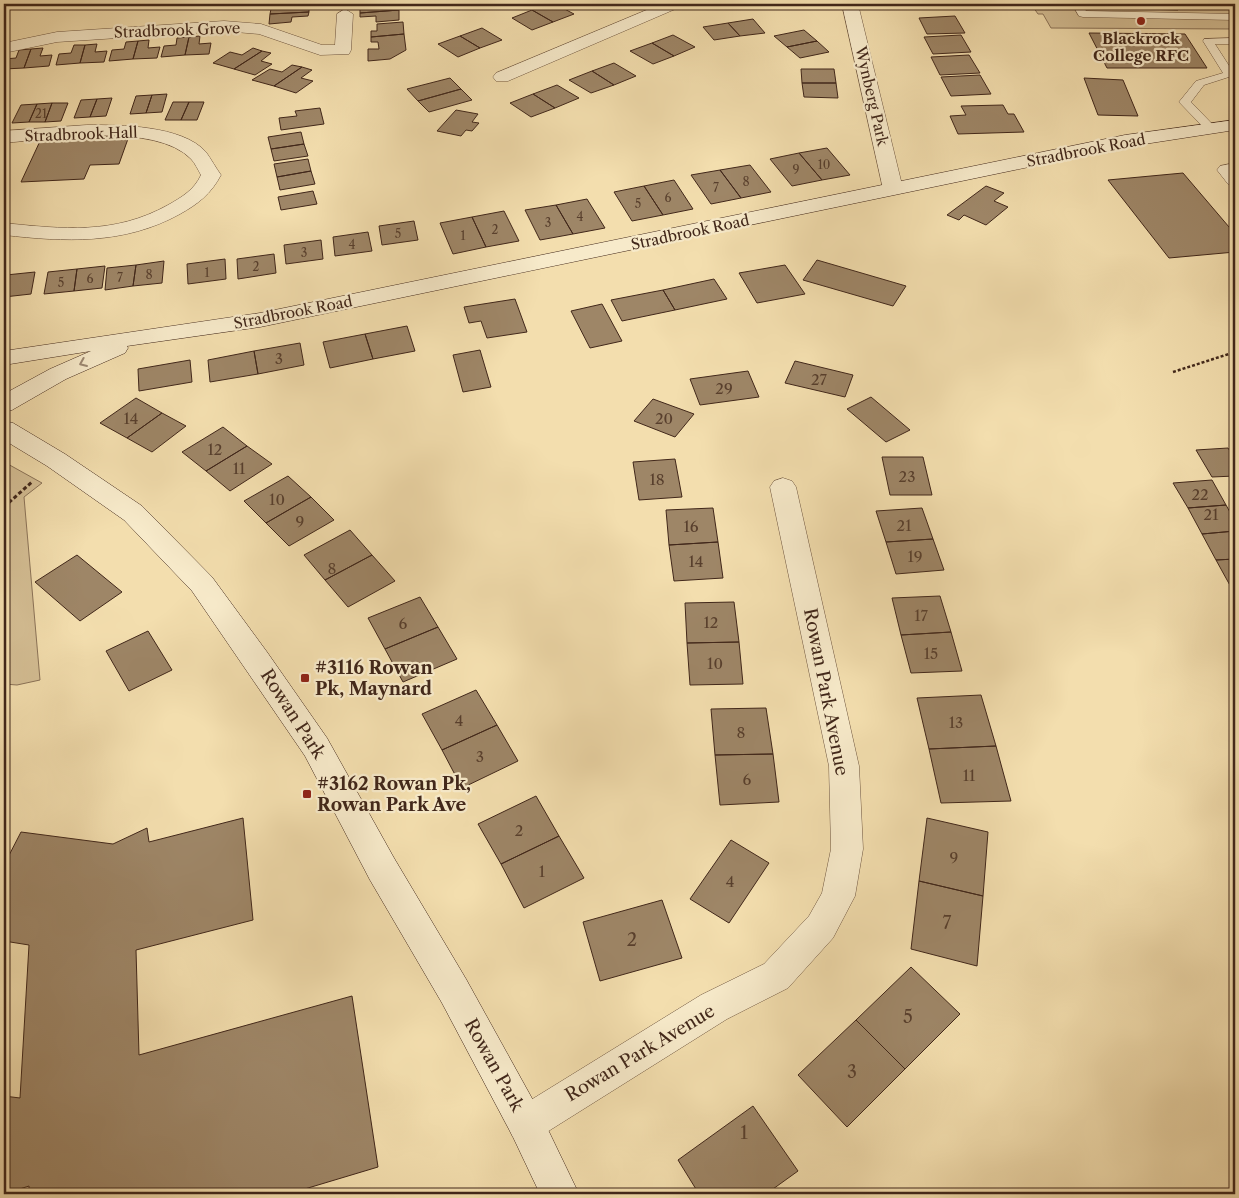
<svg xmlns="http://www.w3.org/2000/svg" width="1239" height="1198" viewBox="0 0 1239 1198" font-family="'Libre Caslon Text',serif">
<style>
.green{fill:#d5bf95;stroke:#8b7358}
.building{fill:#9e8667;stroke:#41271a}
.lines{fill:none;stroke-linecap:round;stroke-linejoin:round}
.service-casing{stroke:#6e553f;stroke-width:1}
.minor-casing{stroke:#6e553f;stroke-width:1}
.secondary-casing{stroke:#41271a;stroke-width:1}
.path-far1{stroke:#41271a;stroke-width:2.5;stroke-dasharray:3 2;stroke-linecap:butt}
.path{stroke:#41271a;stroke-width:3;stroke-dasharray:4 2.5;stroke-linecap:butt}
.service{fill:#f7eaca;fill-rule:evenodd}
.minor{fill:#f7eaca;fill-rule:evenodd}
.secondary{fill:#f7eaca;fill-rule:evenodd}
.oneway{stroke:#9c8872}
.poi-dot{fill:#8f2418;stroke:#f7eaca;stroke-width:2}
.labels{text-anchor:middle;dominant-baseline:central;stroke-width:4.5;stroke-linejoin:round;paint-order:stroke}
.far-number-label{font-size:12px;fill:#583f2d}
.far-street-label{font-size:15px;fill:#41271a;stroke:#f7eaca}
.far-poi-label{font-size:15px;font-weight:bold;fill:#41271a;stroke:#f7eaca}
.number-label{font-size:15px;fill:#583f2d}
.poi-label{font-size:18px;font-weight:bold;fill:#41271a;stroke:#f7eaca;text-anchor:start}
.street-label{font-size:18px;fill:#41271a;stroke:#f7eaca}
.near-number-label{font-size:18px;fill:#583f2d}
</style>
<rect width="100%" height="100%" fill="#f3deae"/>
<filter id="stains"><feTurbulence type="fractalNoise" baseFrequency=".004" numOctaves="4"/><feColorMatrix values="0 0 0 0 .2 0 0 0 0 .09 0 0 0 0 .02 0 0 0 .5 -.17"/></filter>
<radialGradient id="worn" r=".72"><stop offset=".6" stop-color="#630" stop-opacity="0"/><stop offset="1" stop-color="#630" stop-opacity=".3"/></radialGradient>
<path class="green" d="M1031 4H1235V29L1051 28 1043 14H1038Z
M6 463 42 483 24 497 40 680 17 685 4 684V464Z"/>
<path class="building" d="M272 4H294V7H309V12L270 14Z
M374 4H398L399 10 360 13V8L374 7Z
M550 4H555L574 14 553 22 532 10Z
M918 4H956L957 7H919Z
M1102 4H1175L1178 10 1104 8Z
M1206 4H1235V7H1213Z
M399 10V20L376 22V16L360 17V13Z
M532 10 553 22 532 30 512 18Z
M309 12 308 16 292 17 291 22 269 24 270 14Z
M955 16 965 33 927 34 919 18Z
M753 19 765 33 740 36 728 23Z
M403 22 404 34 371 37V31H377V24Z
M728 23 740 36 714 40 703 27Z
M482 28 502 40 480 48 460 36Z
M804 30 817 41 787 47 774 36Z
M1089 33 1185 34 1207 68H1107Z
M404 34 406 50 390 59 368 61V49H379L378 42H371V37Z
M673 35 695 47 674 56 652 43Z
M961 35 971 52 933 54 924 37Z
M200 36 199 44 211 43 209 54 185 55 189 37Z
M460 36 480 48 458 57 438 44Z
M189 37 185 55 161 57 164 46 176 45 177 38Z
M149 40 148 48 160 47 157 58 133 59 138 41Z
M138 41 133 59 109 61 112 50 124 49 126 42Z
M817 41 829 52 800 58 787 47Z
M652 43 674 56 653 64 630 51Z
M97 44 95 52 107 51 104 62 80 63 85 45Z
M74 45H85L80 63 56 65 59 54 71 53Z
M43 48 40 56 52 55 49 66 24 68 31 49Z
M253 48 262 51 234 69 213 63 230 52 242 55Z
M31 49 24 68 4 69V59L16 58 19 50Z
M262 51 271 53 261 61 272 64 255 75 234 69Z
M969 55 980 73 940 75 931 57Z
M614 63 636 76 614 85 592 71Z
M292 65 302 67 274 86 252 80 270 69 282 72Z
M302 67 312 70 301 78 313 81 296 93 274 86Z
M801 69H834L836 83H802Z
M592 71 614 85 591 93 569 80Z
M980 75 991 94 951 96 941 77Z
M450 78 461 89 418 101 407 89Z
M1084 78 1123 80 1138 116 1098 115Z
M802 83H836L838 98 804 97Z
M557 85 579 98 555 108 533 94Z
M461 89 472 100 429 112 418 101Z
M167 94 162 112 146 113 152 95Z
M533 94 555 108 531 117 510 103Z
M152 95 146 113 130 114 136 96Z
M112 98 106 116 90 117 97 99Z
M97 99 90 117 74 118 81 100Z
M173 102H189L181 120H165Z
M189 102H204L197 120H181Z
M52 103 45 122H29L37 104Z
M52 103H68L61 121 45 122Z
M37 104 29 122 12 123 21 105Z
M1003 105 1008 114H1014L1024 132 958 134 950 116 966 115 961 106Z
M320 108 324 124 281 130 279 118 297 116 295 111Z
M456 110 478 114 472 122 479 123 472 131 466 130 461 136 437 131Z
M301 132 304 144 271 149 268 137Z
M129 136 119 164 90 165 84 179 21 182 41 139Z
M304 144 308 156 274 161 271 149Z
M827 148 850 175 822 180 799 153Z
M799 153 822 180 792 186 770 159Z
M308 159 311 171 277 177 274 164Z
M750 165 771 192 741 198 720 170Z
M720 170 741 198 711 204 691 175Z
M311 171 315 184 280 190 277 177Z
M1183 173 1235 234V252L1169 258 1108 180Z
M674 180 693 209 663 215 644 186Z
M644 186 663 215 632 221 614 192Z
M986 186 1004 193 994 201 1008 207 986 225 964 215 959 220 947 215Z
M313 191 317 204 281 210 278 197Z
M587 199 605 228 573 234 556 205Z
M556 205 573 234 540 240 525 210Z
M504 211 519 241 486 247 472 217Z
M472 217 486 247 453 254 440 223Z
M414 221 418 240 382 245 379 226Z
M368 232 372 251 335 256 333 237Z
M321 240 323 259 286 264 284 245Z
M274 254 276 273 238 279 237 259Z
M225 259 226 279 188 284 187 264Z
M817 260 906 286 893 306 803 280Z
M164 261 162 283 133 286 136 265Z
M136 265 133 286 105 290 107 268Z
M785 265 805 294 757 303 739 273Z
M105 266 102 288 74 291 77 269Z
M77 269 74 291 44 294 48 272Z
M35 272 31 294 4 297 6 275Z
M714 279 727 299 675 310 663 290Z
M663 290 675 310 622 321 611 300Z
M515 299 527 332 487 338 481 321 469 323 464 307Z
M602 304 622 341 590 348 571 311Z
M407 326 415 351 373 359 365 334Z
M365 334 373 359 330 368 323 342Z
M300 343 304 365 258 374 254 351Z
M480 350 491 387 463 392 453 355Z
M254 351 258 374 210 382 208 360Z
M190 360 192 382 139 391 138 369Z
M795 361 853 375 845 397 785 383Z
M748 371 759 397 700 405 690 379Z
M871 397 910 430 886 442 847 409Z
M136 398 162 413 127 438 100 423Z
M653 399 694 414 675 437 634 421Z
M162 413 186 426 152 452 127 438Z
M223 427 247 446 206 471 182 452Z
M247 446 272 464 230 491 206 471Z
M1228 448 1235 459V476L1212 477 1196 450Z
M882 457H923L932 495H890Z
M675 459 682 497 639 500 633 462Z
M288 476 311 497 266 523 244 501Z
M1212 480 1226 505 1188 508 1173 483Z
M311 497 334 520 289 546 266 523Z
M1226 505 1235 521V531L1202 534 1188 508Z
M713 508 718 542 669 545 666 510Z
M922 508 933 539 886 542 876 511Z
M350 530 372 555 325 580 304 555Z
M1235 531V559L1216 560 1202 534Z
M933 539 944 570 896 574 886 542Z
M718 542 723 578 674 581 669 545Z
M77 555 122 592 80 621 35 582Z
M372 555 395 581 348 607 325 580Z
M1235 559V588L1232 589 1216 560Z
M940 596 951 632 901 635 892 598Z
M420 597 438 627 385 649 368 618Z
M734 602 739 642 687 643 685 603Z
M438 627 457 659 403 682 385 649Z
M148 631 172 670 129 691 106 651Z
M951 632 962 671 911 673 901 635Z
M739 642 743 684 690 685 687 643Z
M476 690 497 725 442 750 422 714Z
M981 695 996 746 929 749 917 698Z
M766 708 773 754 715 755 711 709Z
M497 725 518 761 462 788 442 750Z
M996 746 1011 801 941 803 929 749Z
M773 754 779 802 720 805 715 755Z
M536 796 559 836 501 864 478 824Z
M243 818 253 920 136 950 139 1055 352 996 378 1167 288 1194H29V1186L4 1194V1096L20 1098 29 945 4 941V865L21 832 113 844 147 828 149 842Z
M927 818 988 832 983 896 919 881Z
M559 836 584 878 524 908 501 864Z
M731 840 769 863 729 923 690 899Z
M919 881 983 896 977 966 911 949Z
M662 900 682 958 600 981 583 922Z
M911 967 960 1014 905 1069 856 1020Z
M856 1020 905 1069 847 1127 798 1075Z
M753 1106 798 1171 766 1194H699L678 1160Z"/>
<g class="lines">
<defs>
<path id="service" d="M1072 4H1082L1086 11 1235 14V20L1083 17 1079 16Z
M1235 38V44H1215L1235 75 1204 85 1191 102 1217 129 1215 131H1207L1179 102 1196 81 1223 73 1203 41 1204 39Z"/>
<path id="minor" d="M661 4H682L680 7 508 81H496L493 77 496 73Z
M842 4H858L903 189 900 193H886L883 189Z
M345 9 353 14 351 50 349 54 320 55 259 34 224 31 57 42 4 53V43L57 32 224 21 261 24 322 45H335L337 14Z
M87 125C120 125 182 125 206 152 211 159 216 168 221 175 211 194 198 204 180 214 124 245 65 242 4 235V223C63 229 114 235 168 205 182 197 194 190 201 175 198 170 195 163 191 159 155 122 51 139 4 143V131Z
M1235 163V186L1228 184 1217 170 1220 166Z
M783 478 792 481 796 487 859 766 863 849 855 896 833 938 788 988 727 1019 539 1137 526 1143 513 1137 507 1124 513 1111 701 995 764 964 809 916 822 893 831 849 829 766 770 487 774 481Z"/>
<path id="secondary" d="M1235 120V130L1125 147 260 327 127 346 128 348 125 353 66 379 12 410 4 412V394L50 369 91 351 4 365V351L260 313 1125 135Z
M4 421 13 423 65 454 142 506 212 577 267 652 327 738 394 858 466 979 539 1111 579 1194H540L513 1137 442 1003 370 880 305 756 192 591 124 520 47 466 4 440Z"/>
</defs>
<use href="#service" class="service-casing"/>
<use href="#minor" class="minor-casing"/>
<use href="#secondary" class="secondary-casing"/>
<path class="path-far1" d="M1173 372 1235 352"/>
<path class="path" d="M4 507 33 481"/>
<use href="#service" class="service"/>
<use href="#minor" class="minor"/>
<use href="#secondary" class="secondary"/>
</g>
<defs><path id="oneway-chevron" d="M-2-3.5L2.5 0L-2 3.5" fill="none" stroke-width="1.6" stroke-linecap="round" stroke-linejoin="round" transform="scale(1.25)"/></defs>
<use class="oneway" href="#oneway-chevron" transform="translate(83 363) rotate(157)"/>
<g class="poi-dot">
<circle cx="1141" cy="21" r="5"/>
<rect x="300" y="673" width="10" height="10" rx="2.5"/>
<rect x="302" y="789" width="10" height="10" rx="2.5"/>
</g>
<g class="labels">
<g class="far-number-label">
<text x="41" y="113">21</text>
<text x="824" y="164">10</text>
<text x="796" y="169">9</text>
<text x="746" y="181">8</text>
<text x="716" y="187">7</text>
<text x="668" y="197">6</text>
<text x="638" y="203">5</text>
<text x="580" y="216">4</text>
<text x="548" y="222">3</text>
<text x="495" y="229">2</text>
<text x="398" y="233">5</text>
<text x="463" y="235">1</text>
<text x="352" y="244">4</text>
<text x="304" y="252">3</text>
<text x="256" y="266">2</text>
<text x="207" y="272">1</text>
<text x="149" y="274">8</text>
<text x="120" y="277">7</text>
<text x="90" y="278">6</text>
<text x="61" y="282">5</text>
</g>
<g class="far-street-label">
<text transform="translate(177 30) rotate(-2)">Stradbrook Grove</text>
<text transform="translate(872 96) rotate(77)">Wynberg Park</text>
<text transform="translate(81 134) rotate(-2)">Stradbrook Hall</text>
<text transform="translate(1086 150) rotate(-11)">Stradbrook Road</text>
<text transform="translate(690 232) rotate(-12)">Stradbrook Road</text>
<text transform="translate(293 312) rotate(-11)">Stradbrook Road</text>
</g>
<g class="far-poi-label">
<text x="1141" y="38">Blackrock<tspan x="1141" dy="17">College RFC</tspan></text>
</g>
<g class="number-label">
<text x="279" y="358">3</text>
<text x="819" y="379">27</text>
<text x="724" y="388">29</text>
<text x="131" y="418">14</text>
<text x="664" y="418">20</text>
<text x="215" y="449">12</text>
<text x="239" y="468">11</text>
<text x="907" y="476">23</text>
<text x="657" y="479">18</text>
<text x="1200" y="494">22</text>
<text x="277" y="499">10</text>
<text x="1211" y="514">21</text>
<text x="300" y="521">9</text>
<text x="904" y="525">21</text>
<text x="691" y="526">16</text>
<text x="915" y="556">19</text>
<text x="696" y="561">14</text>
<text x="332" y="568">8</text>
<text x="921" y="615">17</text>
<text x="711" y="622">12</text>
<text x="403" y="623">6</text>
<text x="931" y="653">15</text>
<text x="715" y="663">10</text>
<text x="459" y="720">4</text>
<text x="956" y="722">13</text>
<text x="741" y="732">8</text>
<text x="480" y="756">3</text>
<text x="969" y="775">11</text>
<text x="747" y="779">6</text>
<text x="519" y="830">2</text>
<text x="954" y="857">9</text>
<text x="542" y="871">1</text>
<text x="730" y="881">4</text>
</g>
<g class="poi-label">
<text x="315" y="668">#3116 Rowan<tspan x="315" dy="21">Pk, Maynard</tspan></text>
<text x="317" y="784">#3162 Rowan Pk,<tspan x="317" dy="21">Rowan Park Ave</tspan></text>
</g>
<g class="street-label">
<text transform="translate(826 692) rotate(79)">Rowan Park Avenue</text>
<text transform="translate(293 714) rotate(57)">Rowan Park</text>
<text transform="translate(640 1053) rotate(-31)">Rowan Park Avenue</text>
<text transform="translate(494 1065) rotate(61)">Rowan Park</text>
</g>
<g class="near-number-label">
<text x="947" y="923">7</text>
<text x="632" y="940">2</text>
<text x="908" y="1017">5</text>
<text x="852" y="1072">3</text>
<text x="744" y="1133">1</text>
</g>
</g>
<rect width="1239" height="1198" fill="none" stroke="#f3deae" stroke-width="20"/>
<rect x="5" y="5" width="1229" height="1188" fill="none" stroke="#41271a" stroke-width="2.5"/>
<rect x="10" y="10" width="1219" height="1178" fill="none" stroke="#41271a"/>
<rect width="100%" height="100%" filter="url(#stains)"/>
<rect width="100%" height="100%" fill="url(#worn)"/>
</svg>
